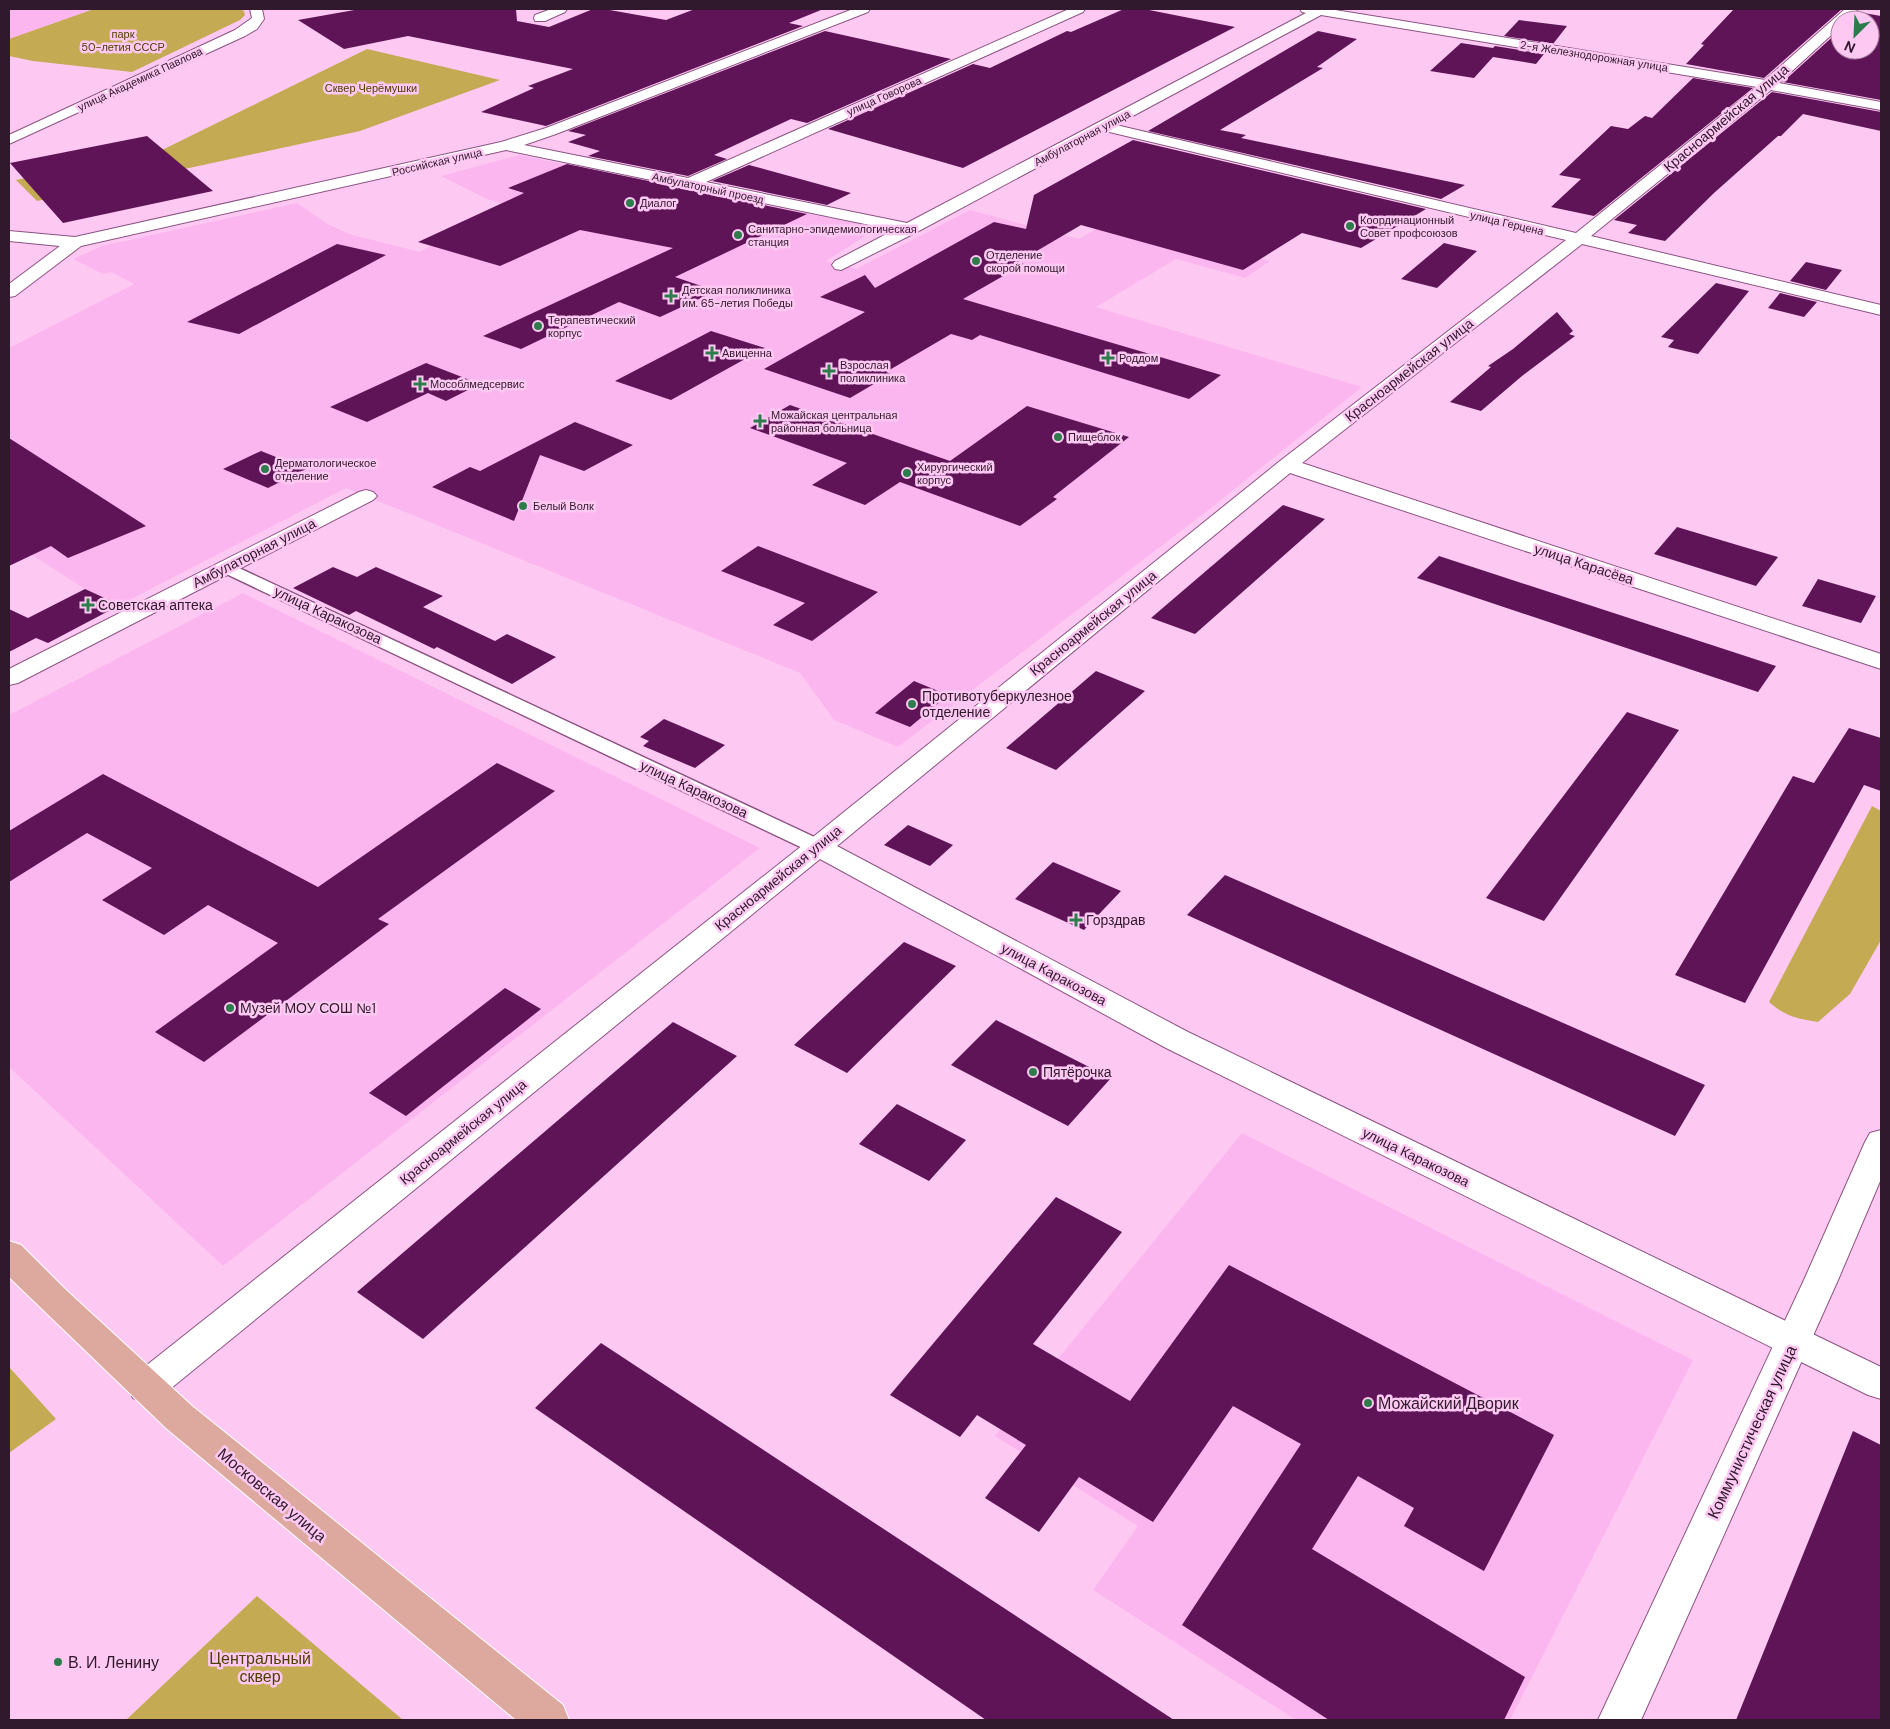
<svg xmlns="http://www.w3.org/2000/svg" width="1890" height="1729" viewBox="0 0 1890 1729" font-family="'DM Sans',sans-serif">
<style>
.built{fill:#fcb6ef}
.green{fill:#c3aa53}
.building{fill:#5e1456}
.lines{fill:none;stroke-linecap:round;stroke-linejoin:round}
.pedestrian-casing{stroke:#8d5483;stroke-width:3}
.minor-casing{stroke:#8d5483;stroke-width:2}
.secondary-casing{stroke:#8d5483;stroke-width:2}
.primary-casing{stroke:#fff;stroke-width:2}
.pedestrian{fill:#fff;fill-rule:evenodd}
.minor{fill:#fff;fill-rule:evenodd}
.secondary{fill:#fff;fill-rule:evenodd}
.primary{fill:#dda99e;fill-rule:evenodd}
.poi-dot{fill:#2d7c4b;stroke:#fdc9f2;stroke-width:2}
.labels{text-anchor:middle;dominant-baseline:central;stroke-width:5;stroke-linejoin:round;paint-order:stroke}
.far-park-label{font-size:11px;fill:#4f4000;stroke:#fdc9f2}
.far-street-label{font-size:11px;fill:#30192c;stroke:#fdc9f2}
.far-poi-label{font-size:11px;fill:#30192c;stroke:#fdc9f2;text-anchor:start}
.street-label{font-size:14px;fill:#30192c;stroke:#fdc9f2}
.poi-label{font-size:14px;fill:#30192c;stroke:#fdc9f2;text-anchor:start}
.near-poi-label{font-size:16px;fill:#30192c;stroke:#fdc9f2;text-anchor:start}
.near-street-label{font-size:16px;fill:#30192c;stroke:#fdc9f2}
.near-park-label{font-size:16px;fill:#4f4000;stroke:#fdc9f2}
</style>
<rect width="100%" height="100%" fill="#fdc9f2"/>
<path class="built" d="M9 9H94L9 39Z
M519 155 878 228 826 261 856 269 970 210 1079 239 1112 220 1270 261 1245 278 1176 259 1096 307 1362 387 1211 508 898 747 834 720 800 673 346 488 120 605 85 589 32 555 37 552 9 532V348L134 284 111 272 103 274 73 259 102 246 297 203 329 225 353 235 420 252 453 232 448 228 492 209 584 227 487 199 441 176Z
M243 593 760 848 223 1266 9 1067V715Z
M1242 1133 1693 1360 1510 1720H1296L1093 1590 1138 1526 995 1436Z"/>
<path class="green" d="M94 9H240L244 11 245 15 240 20 132 72 33 61 9 56V39Z
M367 49 500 80 360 131 37 201 16 180 164 149Z
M1872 806 1881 811V940L1850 994 1818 1022C1798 1019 1785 1016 1769 1002Z
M9 1367 56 1419 9 1453Z
M257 1596 403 1720H126Z"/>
<path class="building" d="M360 9H516L517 21 549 27 593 9H604L666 20 695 9H821V10L789 23 803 26 546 126 481 112 534 88 528 86 573 69 408 36 344 49 298 20Z
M1124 9H1144L1235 27 963 168 828 129 973 64 990 68 1067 31 1071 32Z
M1734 9H1842L1764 78 1686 64 1704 45 1701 44Z
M1858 12 1881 16V100L1783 82 1840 30V50H1870V20H1850Z
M1519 20 1567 26 1553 44 1504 36Z
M825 31 951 59 807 123 791 119 714 155 727 159 688 176 588 156 600 151 568 142 586 135 568 131Z
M1318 31 1357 39 1317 67 1323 68 1220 130 1246 135 1241 138 1465 185 1441 199 1148 131Z
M1461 43 1493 48 1495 46 1544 54 1536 64 1493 57 1474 78 1430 71Z
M1693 78 1753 88 1594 216 1551 207 1581 179 1559 175 1611 126 1628 129 1645 116 1652 118Z
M1772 92 1881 112V131L1803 114 1781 136H1778L1714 193 1665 241 1628 233 1637 225 1614 220Z
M147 136 213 191 63 223 10 163Z
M1133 140 1426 209 1361 248 1302 233 1243 270 1081 225 1018 262 1024 264 963 299 1221 375 1189 399 980 335 972 340 951 334 886 372 891 374 850 398 764 369 865 312 820 297 865 275 875 288 994 222 1026 229 1034 195Z
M567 164 807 214 675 277 716 291 660 317 619 302 521 349 483 336 673 248 580 230 500 266 418 242 524 193 508 188Z
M749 165 851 193 827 205 712 181Z
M1444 243 1477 251 1437 288 1401 279Z
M337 244 386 255 239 334 187 322Z
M1806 262 1842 270 1826 290 1790 281Z
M1716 283 1749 291 1698 354 1668 347 1674 340 1661 337Z
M1780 293 1817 302 1804 317 1768 308Z
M1557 312 1573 331 1569 334 1575 336 1522 376 1481 411 1450 402 1491 367 1488 366 1513 349Z
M711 331 765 348 671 400 615 381Z
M426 363 480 384 446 401 428 393 367 422 330 407Z
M790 405 950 461 1027 406 1129 437 1053 497 1057 499 1020 526 900 482 865 505 812 485 847 463 750 428Z
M575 422 633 445 584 471 540 455 514 521 432 487 470 467 480 471Z
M9 438 146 526 68 558 51 546 9 566Z
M261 451 306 469 268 488 223 469Z
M1283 505 1325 519 1195 634 1151 618Z
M1677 527 1744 547 1778 557 1756 586 1654 554Z
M758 546 878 592 812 641 773 625 805 603 721 571Z
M1439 556 1776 666 1758 692 1417 578Z
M333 567 357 577 376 567 443 596 423 607 495 641 507 634 556 657 512 684 437 647 434 649 356 611 349 615 293 588Z
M1818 579 1876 596 1861 623 1802 606Z
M85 589 120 605 48 643 36 638 9 652V609L28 618Z
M1096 671 1145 691 1056 770 1006 748Z
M914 681 948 695 910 727 875 713Z
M1627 712 1679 730 1544 921 1486 898Z
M664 719 725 745 695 768 643 746 649 741 640 737Z
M1849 728 1881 738V791L1864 785 1745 1003 1675 975 1793 776 1814 783Z
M497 763 555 791 378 919 389 924 204 1062 155 1032 278 943 208 905 164 935 102 900 152 868 87 833 9 882V831L103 774 318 887Z
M908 825 953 845 930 866 884 845Z
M1053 862 1121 891 1084 930 1015 899Z
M1225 875 1705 1085 1675 1136 1187 915Z
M904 942 956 966 847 1073 794 1045Z
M505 988 541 1009 406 1116 369 1093Z
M996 1020 1111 1078 1068 1126 951 1065Z
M673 1022 737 1056 423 1339 357 1292Z
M897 1104 966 1140 929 1181 859 1144Z
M1056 1197 1122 1232 1033 1344 1130 1401 1229 1265 1554 1435 1484 1571 1404 1526 1414 1508 1358 1476 1312 1549 1525 1677 1504 1720H1329L1182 1625 1301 1444 1233 1406 1153 1522 1079 1477 1039 1532 985 1498 1026 1445 977 1415 960 1437 890 1395Z
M601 1343 1174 1720H986L535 1408Z
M1853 1431 1881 1445V1720H1736Z"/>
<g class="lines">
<defs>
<path id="pedestrian" d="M226 562 825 842 829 847 825 852 818 854 811 852 220 571 217 567 220 563Z"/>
<path id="minor" d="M250 9H262L264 19 257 29 245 36 9 144V135L235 30 252 18Z
M551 9H567L565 12 545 21H535L534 18 535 15Z
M853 9H870L868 12 556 134 524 145 688 178 1069 9H1085L1083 12 706 182 907 223 1306 13 1302 12 1300 9H1329L1765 80 1845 9H1858L1847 20H1840V27L1779 83 1881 102V110L1771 90 1591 236 1881 305V315L1582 244 1302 463 1881 654V669L1290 473 837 846 1188 1032 1881 1367V1399L1868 1395 1166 1048 820 859 159 1398 146 1403 133 1398 128 1387 133 1376 808 841 1280 461 1566 240 1105 131 917 232 841 270 835 269 832 265 835 261 894 230 506 150 81 246 15 296 9 297V284L60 246 9 241V231L75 237 501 142 546 128ZM1321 15 1757 87 1576 233 1116 125Z
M366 490 373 492 377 496 373 500 18 683 9 685V669L359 492Z"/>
<path id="secondary" d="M1881 1130V1179L1838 1280 1641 1720H1598L1804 1280 1865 1142 1870 1133Z"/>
<path id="primary" d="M9 1241 21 1245 66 1290 192 1406 563 1705 569 1720H516L166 1428 9 1277Z"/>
</defs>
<use href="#pedestrian" class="pedestrian-casing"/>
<use href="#minor" class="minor-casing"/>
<use href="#secondary" class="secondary-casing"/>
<use href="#primary" class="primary-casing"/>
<use href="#pedestrian" class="pedestrian"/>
<use href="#minor" class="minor"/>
<use href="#secondary" class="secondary"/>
<use href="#primary" class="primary"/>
</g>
<g class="poi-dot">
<circle cx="630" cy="203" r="5"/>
<circle cx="1350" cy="226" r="5"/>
<circle cx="738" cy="235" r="5"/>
<circle cx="976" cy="261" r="5"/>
<path d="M668.5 288.5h5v5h5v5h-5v5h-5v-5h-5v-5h5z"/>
<circle cx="538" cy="326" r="5"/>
<path d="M709.5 345.5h5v5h5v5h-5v5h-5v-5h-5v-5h5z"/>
<path d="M1105.5 350.5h5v5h5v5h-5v5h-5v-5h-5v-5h5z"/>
<path d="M826.5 363.5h5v5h5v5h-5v5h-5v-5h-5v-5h5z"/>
<path d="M417.5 376.5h5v5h5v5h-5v5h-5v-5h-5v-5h5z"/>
<path d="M757.5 413.5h5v5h5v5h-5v5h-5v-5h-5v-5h5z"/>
<circle cx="1058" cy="437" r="5"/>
<circle cx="265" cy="469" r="5"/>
<circle cx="907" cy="473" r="5"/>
<circle cx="523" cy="506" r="5"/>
<path d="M85.5 597.5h5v5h5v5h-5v5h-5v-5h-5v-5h5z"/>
<circle cx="912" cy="704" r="5"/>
<path d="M1073.5 912.5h5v5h5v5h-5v5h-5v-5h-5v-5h5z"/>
<circle cx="230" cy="1008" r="5"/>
<circle cx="1033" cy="1072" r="5"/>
<circle cx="1368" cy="1403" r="5"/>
<circle cx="58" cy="1662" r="5"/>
</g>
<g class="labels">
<g class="far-park-label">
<text x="123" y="34">парк<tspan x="123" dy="13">50-летия СССР</tspan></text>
<text x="371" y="88">Сквер Черёмушки</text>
</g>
<g class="far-street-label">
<text transform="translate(1594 56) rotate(9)">2-я Железнодорожная улица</text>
<text transform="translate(140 79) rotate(-25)">улица Академика Павлова</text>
<text transform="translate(884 96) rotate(-24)">улица Говорова</text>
<text transform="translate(1082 138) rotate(-28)">Амбулаторная улица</text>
<text transform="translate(437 162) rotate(-13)">Российская улица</text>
<text transform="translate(708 188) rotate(12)">Амбулаторный проезд</text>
<text transform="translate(1507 223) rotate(13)">улица Герцена</text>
</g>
<g class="far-poi-label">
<text x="640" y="203">Диалог</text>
<text x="1360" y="220">Координационный<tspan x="1360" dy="13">Совет профсоюзов</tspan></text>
<text x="748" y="229">Санитарно-эпидемиологическая<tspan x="748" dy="13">станция</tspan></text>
<text x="986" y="255">Отделение<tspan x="986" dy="13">скорой помощи</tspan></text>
<text x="682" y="290">Детская поликлиника<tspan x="682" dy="13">им. 65-летия Победы</tspan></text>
<text x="548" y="320">Терапевтический<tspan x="548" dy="13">корпус</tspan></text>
<text x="722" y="353">Авиценна</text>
<text x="1119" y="358">Роддом</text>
<text x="840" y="365">Взрослая<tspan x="840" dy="13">поликлиника</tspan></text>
<text x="430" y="384">Мособлмедсервис</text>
<text x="771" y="415">Можайская центральная<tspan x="771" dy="13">районная больница</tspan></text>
<text x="1068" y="437">Пищеблок</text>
<text x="275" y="463">Дерматологическое<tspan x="275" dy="13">отделение</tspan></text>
<text x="917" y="467">Хирургический<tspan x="917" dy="13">корпус</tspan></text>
<text x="533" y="506">Белый Волк</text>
</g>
<g class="street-label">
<text transform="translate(1726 118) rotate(-40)">Красноармейская улица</text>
<text transform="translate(1409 370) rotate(-38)">Красноармейская улица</text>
<text transform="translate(254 553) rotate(-27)">Амбулаторная улица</text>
<text transform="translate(1584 564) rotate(18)">улица Карасёва</text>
<text transform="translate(328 615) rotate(25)">улица Каракозова</text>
<text transform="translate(1093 623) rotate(-39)">Красноармейская улица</text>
<text transform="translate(694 789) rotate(25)">улица Каракозова</text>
<text transform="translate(778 878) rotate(-39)">Красноармейская улица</text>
<text transform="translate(1054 974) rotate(28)">улица Каракозова</text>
<text transform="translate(463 1132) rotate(-39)">Красноармейская улица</text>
<text transform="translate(1416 1157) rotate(26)">улица Каракозова</text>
</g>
<g class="poi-label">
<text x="98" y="605">Советская аптека</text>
<text x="922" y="696">Противотуберкулезное<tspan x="922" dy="16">отделение</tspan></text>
<text x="1086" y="920">Горздрав</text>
<text x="240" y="1008">Музей МОУ СОШ №1</text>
<text x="1043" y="1072">Пятёрочка</text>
</g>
<g class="near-poi-label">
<text x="1378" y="1403">Можайский Дворик</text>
<text x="68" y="1662">В. И. Ленину</text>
</g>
<g class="near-street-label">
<text transform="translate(1752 1432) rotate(-65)">Коммунистическая улица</text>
<text transform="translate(272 1495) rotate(40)">Московская улица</text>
</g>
<g class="near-park-label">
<text x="260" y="1658">Центральный<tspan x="260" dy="18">сквер</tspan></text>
</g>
</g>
<rect width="1890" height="1729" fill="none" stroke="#30192c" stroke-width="20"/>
<g transform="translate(1855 35) rotate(204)"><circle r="24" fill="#fdc9f2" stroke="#ab83a3"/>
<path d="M0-4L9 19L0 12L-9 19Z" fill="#2d7c4b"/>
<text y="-8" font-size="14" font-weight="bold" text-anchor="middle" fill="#30192c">N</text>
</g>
</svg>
